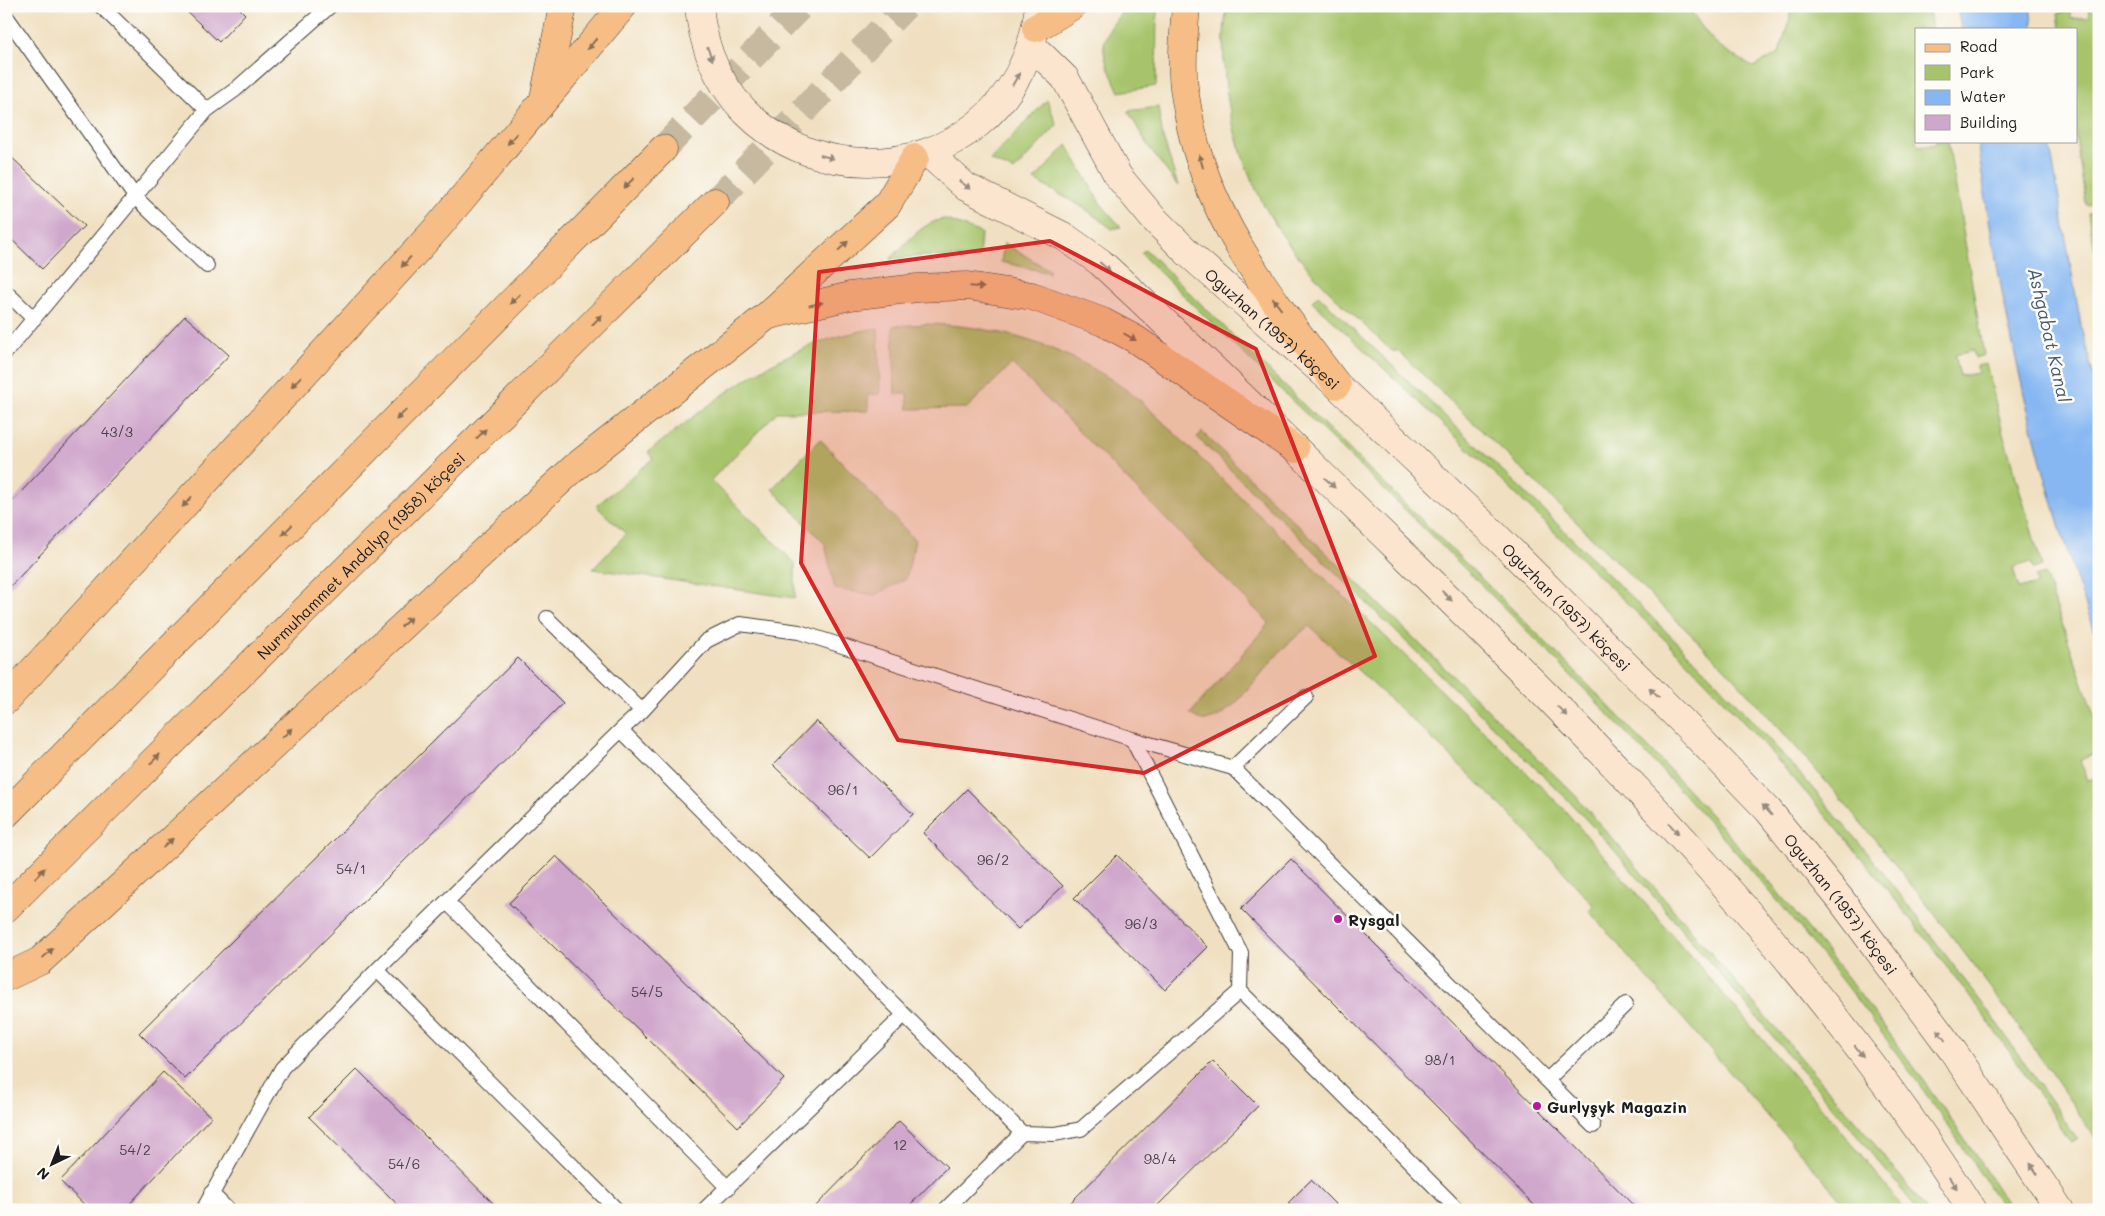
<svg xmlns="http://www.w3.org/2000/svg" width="2105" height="1216" viewBox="0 0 2105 1216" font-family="Mali,sans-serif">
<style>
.green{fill:#a7c46c;stroke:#627044}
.water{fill:#86b7f2;stroke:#516a87}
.building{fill:#d0a7cc}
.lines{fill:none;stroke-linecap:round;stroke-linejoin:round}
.primary-tunnel{stroke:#c6b9a0;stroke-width:28;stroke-dasharray:28 14;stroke-linecap:butt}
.lane-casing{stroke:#3c3935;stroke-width:16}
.secondary-casing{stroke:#3c3935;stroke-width:29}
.primary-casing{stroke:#3c3935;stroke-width:29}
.lane{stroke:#fff;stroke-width:14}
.secondary{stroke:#fbe5cf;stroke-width:28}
.primary{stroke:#f6be86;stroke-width:28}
.oneway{fill:#896d51}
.oneway2{fill:#978b7e}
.marked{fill:#d62828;fill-opacity:0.2;stroke:#d62828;stroke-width:4;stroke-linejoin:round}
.poi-dot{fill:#b5179e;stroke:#fdfcf7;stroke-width:2}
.labels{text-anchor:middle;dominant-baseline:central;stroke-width:5;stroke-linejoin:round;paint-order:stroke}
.number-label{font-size:14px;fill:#493f48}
.street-label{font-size:16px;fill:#1c1c1c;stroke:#fdfcf7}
.poi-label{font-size:16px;font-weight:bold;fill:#1c1c1c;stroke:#fdfcf7;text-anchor:start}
.water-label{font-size:18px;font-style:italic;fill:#465a72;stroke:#fdfcf7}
</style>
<rect width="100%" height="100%" fill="#fdfcf7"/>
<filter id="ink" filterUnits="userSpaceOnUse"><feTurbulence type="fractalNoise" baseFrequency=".02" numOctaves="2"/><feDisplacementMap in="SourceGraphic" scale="10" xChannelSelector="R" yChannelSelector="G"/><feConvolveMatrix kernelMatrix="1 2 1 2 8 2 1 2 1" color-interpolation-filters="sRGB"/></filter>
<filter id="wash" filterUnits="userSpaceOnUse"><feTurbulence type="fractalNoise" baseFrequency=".0096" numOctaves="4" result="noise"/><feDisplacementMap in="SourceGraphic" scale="20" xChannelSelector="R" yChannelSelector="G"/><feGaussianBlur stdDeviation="1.12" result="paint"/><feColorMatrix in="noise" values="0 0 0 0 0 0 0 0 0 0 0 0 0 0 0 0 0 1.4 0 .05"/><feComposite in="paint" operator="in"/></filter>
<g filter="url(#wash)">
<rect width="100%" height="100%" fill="#f0e0c1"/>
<path class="green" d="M1127 6H1157L1156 86 1119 92C1100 49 1095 44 1127 6Z
M1227 6H1688C1711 42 1717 47 1754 67L1779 53 1790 18V6H1928L1932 29H1916V141L1918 146 1936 144V141H1948L1984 355 1975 358 1973 351 1955 355 1960 376 1978 373 1977 366 1986 364 2003 433 2042 566 2033 569 2030 562 2013 568 2019 589 2037 584 2035 577 2045 574 2099 730V756L2097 753 2080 760 2088 780 2099 777V1144C1989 976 1864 818 1727 671 1698 640 1666 611 1636 581 1558 503 1478 427 1398 351H1392C1360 321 1326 291 1298 256 1243 189 1213 92 1227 6Z
M2088 6H2099V203L2086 205 2076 139V29H2060L2058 13 2070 12 2071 19 2089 17Z
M1047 100 1057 125 1014 171 990 160Z
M1158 107 1163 138 1178 186 1148 146 1128 111Z
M1067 145 1100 203 1121 227 1112 229 1084 208 1034 180Z
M2099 211V273L2088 213Z
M944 219 981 233 979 258 923 256 890 259C906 244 922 222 944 219Z
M1004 243 1049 270V273L1001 262Z
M1145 249C1243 345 1340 441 1438 536 1539 635 1640 734 1733 840 1835 956 1928 1080 2011 1210H2004C1921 1081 1829 957 1727 842 1543 636 1338 447 1141 254Z
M1318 295 1532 499 1714 679 1802 776 1876 863 1994 1019 2077 1139 2071 1143C1967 982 1841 826 1710 686 1678 651 1643 619 1609 586 1512 489 1412 395 1312 301Z
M926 324C1005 325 1081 352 1142 402L1561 806 1851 1142 1905 1210H1850L1589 911 1594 906C1507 805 1408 715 1309 626 1296 636 1281 650 1270 663 1256 679 1230 717 1208 720 1201 721 1195 718 1190 714L1269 623 1012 364 967 408 908 409 907 394H895L893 326Z
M878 328 880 394 868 395V411L777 412 711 480 795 563V598L593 569 626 534 596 506 653 459 648 452C725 393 780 343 878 328Z
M1202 432 1574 794 1863 1130 1927 1210H1918L1857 1135 1609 844 1568 800 1197 437Z
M820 439 915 540 906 579 875 595 835 589 825 544 772 489Z"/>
<path class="water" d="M1957 6H2030L2033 29H1961Z
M1977 141H2049L2082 331 2099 398V642C2038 481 2001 311 1977 141Z"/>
<g id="blocks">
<path class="building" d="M181 6H237L245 14 219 42Z
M6 152 84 226 42 269 6 234Z
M185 316 229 355 6 591V508Z
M518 658 563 703 185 1079 139 1033Z
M816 721 913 814 870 858 773 765Z
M967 789 1063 886 1018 929 923 833Z
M1117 855 1208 947 1165 990 1074 898Z
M556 856 784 1079 738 1127 509 903Z
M1291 859 1638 1210H1539L1241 909Z
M1213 1061 1258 1106 1153 1210H1063Z
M357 1069 500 1210H403L309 1117Z
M163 1072 211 1117 124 1210H90L60 1181Z
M899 1121 947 1167 905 1210H812Z
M1311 1180 1341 1210H1295L1288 1203Z"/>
</g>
</g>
<g filter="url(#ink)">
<use href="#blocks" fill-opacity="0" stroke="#3c3935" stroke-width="1"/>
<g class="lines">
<path class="primary-tunnel" d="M663 149 800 6
M715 202 905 6"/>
<defs>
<path id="lane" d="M6 16 136 198 207 266
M207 110 235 90 330 6
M6 292 34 319
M6 352 207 110 101 6
M547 618 642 711
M1233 768 1593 1126
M448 903 728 1188
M377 970 617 1210
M1240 991 1458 1210
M1547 1080 1626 1004
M1022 1133 1055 1134 1081 1129 1240 991 1241 953 1132 739
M211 1193 228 1210
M203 1210 282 1068 377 970 621 730
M704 1210 904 1015
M945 1210 1022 1133 621 730 642 711 706 641 740 624 799 632 1132 739 1233 768 1306 697"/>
<g id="secondary">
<path d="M699 6C718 211 1014 217 1039 6"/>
<path id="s1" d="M1032 46 1065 78 1118 176 1152 217 1188 253 1337 385 1497 537 1681 720 1768 810 1841 900 1953 1051 2060 1210"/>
<path d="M928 153 966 187 1065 237 1100 262C1201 354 1297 451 1395 546 1604 749 1815 962 1972 1210"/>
</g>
<g id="primary">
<path d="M1186 6C1184 29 1182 52 1183 74 1183 87 1186 100 1188 112 1206 219 1274 301 1337 385"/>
<path d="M1036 28 1072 6"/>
<path d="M544 98 563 6"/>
<path d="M770 315 850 296 917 288 968 286 1032 296 1103 322 1135 339 1295 449"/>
<path d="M6 700 438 227 623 6"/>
<path d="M6 814 663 149"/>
<path id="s2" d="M6 908 715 202"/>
<path d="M6 977 40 961 574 468 768 315 887 205 915 158"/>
</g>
</defs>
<use href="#lane" class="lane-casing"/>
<use href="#secondary" class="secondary-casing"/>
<use href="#primary" class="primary-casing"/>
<use href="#lane" class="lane"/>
<use href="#secondary" class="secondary"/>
<use href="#primary" class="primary"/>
</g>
<defs><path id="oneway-solid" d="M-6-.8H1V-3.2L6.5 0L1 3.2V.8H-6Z" transform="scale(1.25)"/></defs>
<g class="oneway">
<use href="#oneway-solid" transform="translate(592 44) rotate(130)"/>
<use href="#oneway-solid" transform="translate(512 139) rotate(130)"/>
<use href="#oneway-solid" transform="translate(1201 161) rotate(-107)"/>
<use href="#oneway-solid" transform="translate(629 183) rotate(135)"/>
<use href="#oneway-solid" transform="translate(843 246) rotate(-43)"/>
<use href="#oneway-solid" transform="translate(406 262) rotate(132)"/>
<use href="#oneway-solid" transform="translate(977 287) rotate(5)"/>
<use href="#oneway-solid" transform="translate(515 299) rotate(135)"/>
<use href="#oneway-solid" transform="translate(816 304) rotate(-13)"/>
<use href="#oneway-solid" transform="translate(1277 304) rotate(-127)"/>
<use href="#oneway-solid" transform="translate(597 320) rotate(-45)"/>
<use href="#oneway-solid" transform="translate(1130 337) rotate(30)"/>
<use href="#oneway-solid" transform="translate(296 382) rotate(132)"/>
<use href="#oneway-solid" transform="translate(401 415) rotate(135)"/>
<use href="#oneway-solid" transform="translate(481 434) rotate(-45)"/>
<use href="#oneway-solid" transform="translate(187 502) rotate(132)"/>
<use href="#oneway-solid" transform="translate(287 530) rotate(135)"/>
<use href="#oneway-solid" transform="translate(406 622) rotate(-43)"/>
<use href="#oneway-solid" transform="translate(287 733) rotate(-43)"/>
<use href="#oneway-solid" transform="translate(155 759) rotate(-45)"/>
<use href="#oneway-solid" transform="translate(168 843) rotate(-43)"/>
<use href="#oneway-solid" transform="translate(40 873) rotate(-45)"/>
<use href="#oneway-solid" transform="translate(48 953) rotate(-43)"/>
</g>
<g class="oneway2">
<use href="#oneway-solid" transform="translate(710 54) rotate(68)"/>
<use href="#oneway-solid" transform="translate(1016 79) rotate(-60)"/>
<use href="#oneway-solid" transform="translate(827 157) rotate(15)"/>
<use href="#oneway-solid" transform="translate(965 185) rotate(36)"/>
<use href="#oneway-solid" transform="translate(1105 267) rotate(41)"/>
<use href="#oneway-solid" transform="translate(1330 483) rotate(44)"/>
<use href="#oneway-solid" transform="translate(1447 596) rotate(44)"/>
<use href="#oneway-solid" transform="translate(1654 693) rotate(-135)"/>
<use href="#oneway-solid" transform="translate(1562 711) rotate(46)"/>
<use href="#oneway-solid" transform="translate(1767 810) rotate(-132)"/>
<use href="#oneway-solid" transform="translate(1674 829) rotate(48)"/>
<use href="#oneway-solid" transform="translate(1941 1035) rotate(-127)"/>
<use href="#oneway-solid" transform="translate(1859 1051) rotate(53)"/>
<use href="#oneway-solid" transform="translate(2034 1169) rotate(-123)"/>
<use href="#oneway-solid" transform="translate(1953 1183) rotate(55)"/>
</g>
</g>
<path class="marked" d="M1050 241 1256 349 1375 656 1144 773 898 740 801 563 819 272Z"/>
<g class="poi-dot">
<circle cx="1338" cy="919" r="5"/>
<circle cx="1537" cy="1106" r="5"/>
</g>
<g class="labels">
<g class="number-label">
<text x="117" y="431">43/3</text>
<text x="843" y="789">96/1</text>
<text x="993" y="859">96/2</text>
<text x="351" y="868">54/1</text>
<text x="1141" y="923">96/3</text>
<text x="647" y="991">54/5</text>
<text x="1440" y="1059">98/1</text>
<text x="900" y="1144">12</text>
<text x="135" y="1149">54/2</text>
<text x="1160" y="1158">98/4</text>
<text x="404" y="1163">54/6</text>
</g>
<g class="street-label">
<text stroke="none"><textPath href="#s1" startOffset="375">Oguzhan (1957) köçesi</textPath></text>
<text stroke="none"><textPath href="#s2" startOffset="500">Nurmuhammet Andalyp (1958) köçesi</textPath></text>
<text stroke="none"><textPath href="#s1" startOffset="780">Oguzhan (1957) köçesi</textPath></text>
<text stroke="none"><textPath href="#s1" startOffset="1185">Oguzhan (1957) köçesi</textPath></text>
</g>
<g class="poi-label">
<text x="1348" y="919">Rysgal</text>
<text x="1547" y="1106">Gurlyşyk Magazin</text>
</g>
<g class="water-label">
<text transform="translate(2050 335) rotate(77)">Ashgabat Kanal</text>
</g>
</g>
<rect width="2105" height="1216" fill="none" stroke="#fdfcf7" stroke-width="25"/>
<rect x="1915" y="28" width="162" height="115" fill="#fdfcf7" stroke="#a3a29f"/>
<rect x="1925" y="44" width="25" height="8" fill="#f6be86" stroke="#a3a29f"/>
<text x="1960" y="52" font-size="15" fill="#1c1c1c">Road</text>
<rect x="1925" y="65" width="25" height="15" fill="#a7c46c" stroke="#a3a29f"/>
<text x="1960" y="78" font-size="15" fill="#1c1c1c">Park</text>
<rect x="1925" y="90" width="25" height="15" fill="#86b7f2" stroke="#a3a29f"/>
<text x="1960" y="102" font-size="15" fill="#1c1c1c">Water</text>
<rect x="1925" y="115" width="25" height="15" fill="#d0a7cc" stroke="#a3a29f"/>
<text x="1960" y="128" font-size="15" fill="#1c1c1c">Building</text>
<g transform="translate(52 1164) rotate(223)" stroke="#fdfcf7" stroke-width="4" paint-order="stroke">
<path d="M0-4L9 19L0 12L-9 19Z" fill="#1c1c1c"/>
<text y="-8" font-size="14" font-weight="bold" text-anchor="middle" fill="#1c1c1c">N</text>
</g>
</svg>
